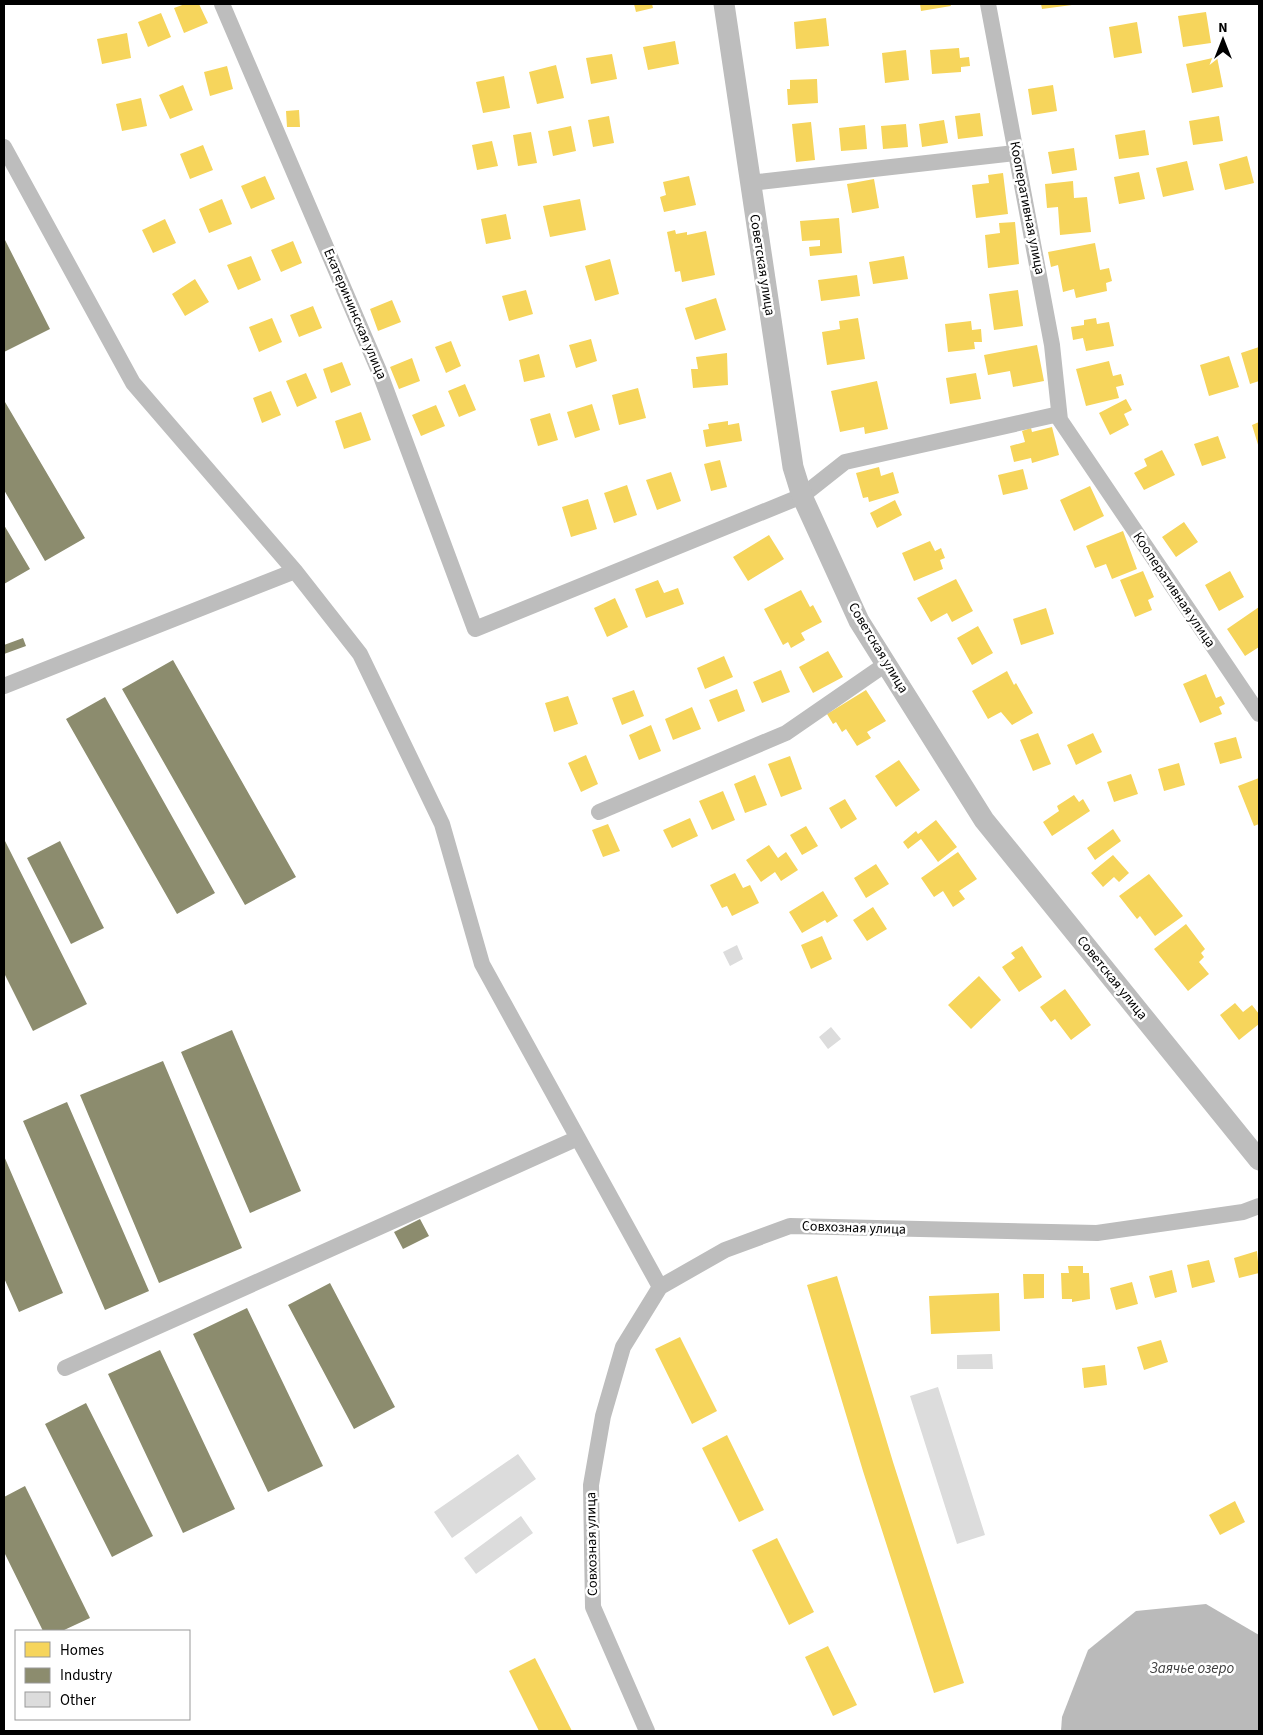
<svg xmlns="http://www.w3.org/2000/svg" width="1263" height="1735" viewBox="0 0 1263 1735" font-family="'Source Sans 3',sans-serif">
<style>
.water{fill:#bababa}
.homes{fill:#f6d55c}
.industry{fill:#8c8c6e}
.building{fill:#dcdcdc}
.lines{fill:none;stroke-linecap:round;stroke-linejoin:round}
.minor{stroke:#bdbdbd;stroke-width:16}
.tertiary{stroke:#bdbdbd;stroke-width:21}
.labels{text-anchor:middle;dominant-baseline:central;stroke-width:5;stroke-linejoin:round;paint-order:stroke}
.street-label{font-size:14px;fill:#000;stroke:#fff}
.water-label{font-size:15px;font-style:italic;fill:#3e3e3e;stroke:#fff}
</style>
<rect width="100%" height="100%" fill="#fff"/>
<path class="water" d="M1206 1604 1259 1635V1731H1061L1062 1717 1088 1650 1136 1611Z"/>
<path class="homes" d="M185 4H199L208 23 184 33 174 8Z
M634 4H652L653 8 636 12Z
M920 4H950L951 6 921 11Z
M1041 4H1072V5L1042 9Z
M1206 12 1211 43 1183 47 1178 16Z
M161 13 171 37 148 47 138 22Z
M826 18 829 46 796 49 794 22Z
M1137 22 1142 53 1114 58 1109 27Z
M127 33 131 58 102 64 97 39Z
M675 41 679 64 648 70 643 47Z
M959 48 960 58 969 57 970 66 961 67V72L932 74 930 50Z
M906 50 909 80 885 83 882 53Z
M612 54 617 79 591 84 586 58Z
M1217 57 1223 87 1192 93 1186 64Z
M556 65 564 98 537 104 529 72Z
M227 66 233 89 210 96 204 72Z
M504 76 510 108 483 113 476 82Z
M817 79 818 103 788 105 787 89H790V80Z
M183 85 193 110 170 119 159 95Z
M1053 85 1057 111 1032 115 1028 89Z
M141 98 147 126 122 131 116 104Z
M299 110 300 127H287L286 111Z
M980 113 983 136 958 139 955 116Z
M609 116 614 143 593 147 588 120Z
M1219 116 1223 141 1193 145 1189 121Z
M944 120 948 143 922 147 919 124Z
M811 122 815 160 796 162 792 124Z
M906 124 908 147 883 149 881 126Z
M865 125 867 149 841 151 839 128Z
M571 126 576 151 553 156 548 131Z
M1145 130 1149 155 1119 159 1115 135Z
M531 132 537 163 518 166 513 135Z
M492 141 498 166 477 170 472 145Z
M203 145 213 170 190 179 180 154Z
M1074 148 1077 170 1052 174 1048 152Z
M1247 156 1254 183 1225 190 1219 164Z
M1187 161 1194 190 1163 197 1156 168Z
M1139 172 1145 199 1119 204 1114 177Z
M1003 173 1008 214 976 218 972 185 989 183 988 175Z
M265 176 275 199 251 209 241 186Z
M689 176 696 205 664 212 660 197 666 195 663 182Z
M874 179 879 208 852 213 847 184Z
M1073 181 1074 198 1087 197 1091 232 1060 235 1058 207 1047 208 1045 184Z
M222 199 232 224 209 233 199 209Z
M580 199 586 230 550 237 543 206Z
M506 214 511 239 486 244 481 219Z
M839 218 842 253 810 256 809 247 820 246V240L802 241 800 221Z
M165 219 176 243 153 253 142 230Z
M1015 222 1019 264 988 268 985 235 1000 233 999 223Z
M675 230 676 234 687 232V235L706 231 715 275 682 282 680 271 675 272 667 232Z
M293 241 302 263 281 272 271 250Z
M1095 243 1100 270 1109 268 1112 281 1106 283 1107 291 1076 298 1074 289 1063 292 1058 265 1051 267 1048 252Z
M251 256 261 280 238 290 227 265Z
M904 256 908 279 873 284 869 262Z
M610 259 619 294 595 301 585 266Z
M857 275 860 296 821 301 818 280Z
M195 279 209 302 185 316 172 294Z
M526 290 533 314 509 321 502 296Z
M1018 290 1023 326 994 330 989 294Z
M716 298 726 330 695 340 685 308Z
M392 300 401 322 378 331 370 309Z
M313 306 322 328 299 337 290 315Z
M272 318 282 342 259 352 249 327Z
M858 318 865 359 827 365 822 332 840 329 839 321Z
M1096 318 1097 324 1109 322 1114 346 1086 351 1083 338 1073 340 1071 327 1084 325V320Z
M971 321 972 330 981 329 982 342H974L975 349 948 352 945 324Z
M591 339 597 361 576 368 569 345Z
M451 341 461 366 446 373 435 347Z
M1037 345 1044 381 1013 387 1010 371 988 375 984 355Z
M1259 347V381L1250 384 1241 353Z
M727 353 728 385 693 388 691 369H698L696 357Z
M539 354 545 377 524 382 519 360Z
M1229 356 1239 387 1209 396 1200 365Z
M412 358 420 381 399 389 390 367Z
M1109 361 1113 376 1121 374 1124 385 1116 387 1119 398 1086 406 1076 369Z
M342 362 351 385 331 393 323 369Z
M306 373 317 398 297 407 286 381Z
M976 373 981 399 950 404 946 378Z
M877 381 888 429 865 434 864 427 840 432 831 391Z
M465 384 476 410 459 417 448 391Z
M638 388 646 418 619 425 612 395Z
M271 391 281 415 262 423 253 398Z
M1126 399 1132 410 1124 414 1129 425 1110 435 1099 413Z
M592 404 600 430 575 438 567 412Z
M436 405 445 426 421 436 412 415Z
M361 412 371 440 344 449 335 421Z
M550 413 558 440 538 446 530 419Z
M728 421V425L739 423 742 441 706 447 703 430 709 429 708 424Z
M1259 422V448L1252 425Z
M1052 427 1059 455 1032 463 1031 458 1014 462 1010 446 1025 442 1022 431 1031 428 1032 432Z
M1218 436 1226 458 1202 466 1194 444Z
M1162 450 1175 475 1144 490 1134 473 1147 466 1144 459Z
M720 460 727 487 711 491 704 464Z
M879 467 881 476 893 472 899 493 869 502 868 497 863 498 856 473Z
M1023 469 1028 489 1003 495 998 475Z
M671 472 681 501 657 510 646 480Z
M627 485 637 515 614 523 604 493Z
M1090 486 1104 516 1074 531 1060 500Z
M588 499 597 529 571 537 562 507Z
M895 500 902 515 877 528 870 513Z
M1184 522 1198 542 1176 557 1162 537Z
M1123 531 1137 569 1112 579 1106 564 1095 568 1086 546Z
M769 535 784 559 748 581 733 557Z
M930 541 935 551 941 548 945 558 940 560 943 569 914 581 902 553Z
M1143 571 1154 597 1148 600 1152 610 1135 617 1120 580Z
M1230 571 1244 597 1219 611 1205 585Z
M956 579 973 611 952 622 947 613 931 622 917 598Z
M658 580 664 593 678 588 684 604 646 618 635 589Z
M801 590 810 607 813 605 822 622 801 633 805 640 791 648 788 642 783 645 764 609Z
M615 598 628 627 607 637 594 608Z
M1259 607V647L1245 656 1227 629Z
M1046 608 1054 634 1021 645 1013 619Z
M978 626 993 653 972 665 957 638Z
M828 651 843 677 813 693 799 667Z
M724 656 733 677 705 689 697 668Z
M781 670 790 692 762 703 753 682Z
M1007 671 1014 685 1016 683 1033 713 1012 725 1001 712 988 719 972 691Z
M1206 674 1216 698 1221 696 1225 704 1219 707 1222 714 1200 723 1183 684Z
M737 689 745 711 718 722 709 700Z
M634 690 644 716 622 725 612 698Z
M866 690 886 721 867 732 871 738 857 746 846 729 842 732 836 722 833 724 827 714Z
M568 696 578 724 554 732 545 703Z
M692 707 701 729 673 740 665 719Z
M651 725 661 751 639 760 629 735Z
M1038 733 1051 764 1033 771 1020 740Z
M1093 733 1102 752 1076 765 1067 745Z
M1236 737 1242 758 1220 764 1214 743Z
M586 755 598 784 581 792 568 763Z
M790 756 802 789 781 797 768 764Z
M899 760 920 790 896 807 875 776Z
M1179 763 1185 785 1164 791 1158 769Z
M1131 774 1138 794 1114 802 1107 782Z
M755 775 767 805 745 813 734 784Z
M1259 778V824L1254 826 1238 786Z
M723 791 735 820 712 830 699 801Z
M1074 795 1079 802 1083 799 1090 811 1052 836 1043 822 1059 811 1057 806Z
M845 799 857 819 841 829 829 808Z
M690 818 698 836 672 848 663 830Z
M936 820 957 847 938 862 921 839 908 849 903 842 916 831 918 834Z
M608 824 620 851 603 857 592 830Z
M806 826 818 846 802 855 790 835Z
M1113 829 1121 841 1095 860 1087 848Z
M769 845 778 858 786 852 798 870 781 881 775 872 761 882 746 860Z
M958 852 977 879 959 891 965 899 953 907 943 891 934 897 921 878Z
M1113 855 1129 873 1119 882 1114 877 1103 887 1091 873Z
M876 864 889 884 866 898 854 878Z
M735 873 743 888 750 885 759 903 732 916 727 906 722 908 710 885Z
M1149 874 1183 916 1155 936 1140 916 1137 919 1119 896Z
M823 891 838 916 827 923 825 920 802 933 789 912Z
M873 907 887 929 867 941 853 920Z
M1186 924 1205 949 1201 953 1204 957 1199 962 1209 974 1188 991 1154 949Z
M822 936 832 959 811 969 801 945Z
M1022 946 1042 977 1019 992 1002 967 1015 958 1011 953Z
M979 976 1001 1000 971 1029 948 1005Z
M1065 989 1091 1025 1071 1040 1055 1019 1051 1022 1040 1007Z
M1235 1003 1243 1012 1252 1005 1259 1014V1024L1239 1040 1220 1015Z
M1257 1251 1259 1273 1239 1278 1234 1258Z
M1209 1260 1215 1282 1192 1288 1187 1265Z
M1068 1266H1083V1273H1089L1090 1299 1072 1302V1299H1062L1061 1273H1069Z
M1172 1270 1177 1292 1155 1298 1149 1276Z
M1023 1274H1044V1298L1024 1299Z
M837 1276 893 1462 964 1683 934 1693 863 1471 807 1285Z
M1132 1282 1138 1304 1116 1310 1110 1288Z
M999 1293 1000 1331 931 1334 929 1296Z
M680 1337 717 1411 692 1424 655 1349Z
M1161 1340 1168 1362 1144 1370 1137 1347Z
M1105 1365 1107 1385 1084 1388 1082 1368Z
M727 1435 764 1510 739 1522 702 1448Z
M1235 1501 1245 1522 1220 1535 1209 1515Z
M777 1538 814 1612 789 1625 752 1550Z
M828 1646 857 1705 833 1716 805 1657Z
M535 1658 572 1731H539L509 1671Z"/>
<path class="industry" d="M4 238 50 329 4 352Z
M5 402 85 538 45 561 4 490Z
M4 525 30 569 4 584Z
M23 638 26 646 4 654V645Z
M173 660 296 877 245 905 122 689Z
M105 697 215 893 177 914 66 719Z
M4 839 87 1004 33 1031 4 973Z
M60 841 104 928 71 944 27 858Z
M232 1030 301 1191 250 1213 181 1052Z
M163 1061 242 1248 159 1283 80 1095Z
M67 1102 149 1291 105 1310 23 1121Z
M4 1156 63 1293 19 1312 4 1278Z
M420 1219 429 1236 403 1249 394 1232Z
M330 1283 395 1407 354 1429 288 1305Z
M247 1308 323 1466 268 1492 193 1334Z
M160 1350 235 1509 183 1533 108 1374Z
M86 1403 153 1536 112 1557 45 1424Z
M25 1486 90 1618 62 1631H43L4 1552V1497Z"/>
<path class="building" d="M737 945 743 959 730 966 723 952Z
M831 1027 841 1039 828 1049 819 1037Z
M992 1354 993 1369H957V1355Z
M938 1387 985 1535 957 1544 910 1396Z
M518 1454 536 1479 452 1538 434 1512Z
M521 1516 533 1533 476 1574 464 1558Z"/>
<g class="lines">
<path class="minor" d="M222 4 379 371 475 629 802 496 845 462 1059 414
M988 4 1052 345 1060 420 1259 714
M4 147 133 383 295 571
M750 183 1015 153
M4 686 295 571 360 654 442 824 482 964 660 1287
M599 812 786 733 886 664
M65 1368 578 1138
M647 1731 593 1607 591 1485 603 1416 623 1347 660 1287 725 1250 790 1226 1097 1233 1243 1212 1259 1206"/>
<path class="tertiary" d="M724 4 793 467 802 496 859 621 984 820 1259 1160"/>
</g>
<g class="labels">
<g class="street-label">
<text transform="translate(1027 208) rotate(79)">Кооперативная улица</text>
<text transform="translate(762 265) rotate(81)">Советская улица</text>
<text transform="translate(355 314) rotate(67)">Екатерининская улица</text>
<text transform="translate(1174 590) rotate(56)">Кооперативная улица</text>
<text transform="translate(878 648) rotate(59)">Советская улица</text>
<text transform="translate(1112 978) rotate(51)">Советская улица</text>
<text transform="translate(854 1228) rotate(2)">Совхозная улица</text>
<text transform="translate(592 1544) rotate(-91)">Совхозная улица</text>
</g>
<g class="water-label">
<text x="1192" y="1668">Заячье озеро</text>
</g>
</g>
<rect width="1263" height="1735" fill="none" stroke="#000000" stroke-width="10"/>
<rect x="15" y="1630" width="175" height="90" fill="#ffffff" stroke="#999999"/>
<rect x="25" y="1642" width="25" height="15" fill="#f6d55c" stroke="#999999"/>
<text x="60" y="1655" font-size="15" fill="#000000">Homes</text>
<rect x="25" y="1668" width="25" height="15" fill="#8c8c6e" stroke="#999999"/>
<text x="60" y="1680" font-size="15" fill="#000000">Industry</text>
<rect x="25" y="1692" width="25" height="15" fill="#dcdcdc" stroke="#999999"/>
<text x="60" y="1705" font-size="15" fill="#000000">Other</text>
<g transform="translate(1223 40)" stroke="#ffffff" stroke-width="4" paint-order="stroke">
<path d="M0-4L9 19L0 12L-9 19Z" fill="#000000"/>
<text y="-8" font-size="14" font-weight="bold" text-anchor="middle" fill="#000000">N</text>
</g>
</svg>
